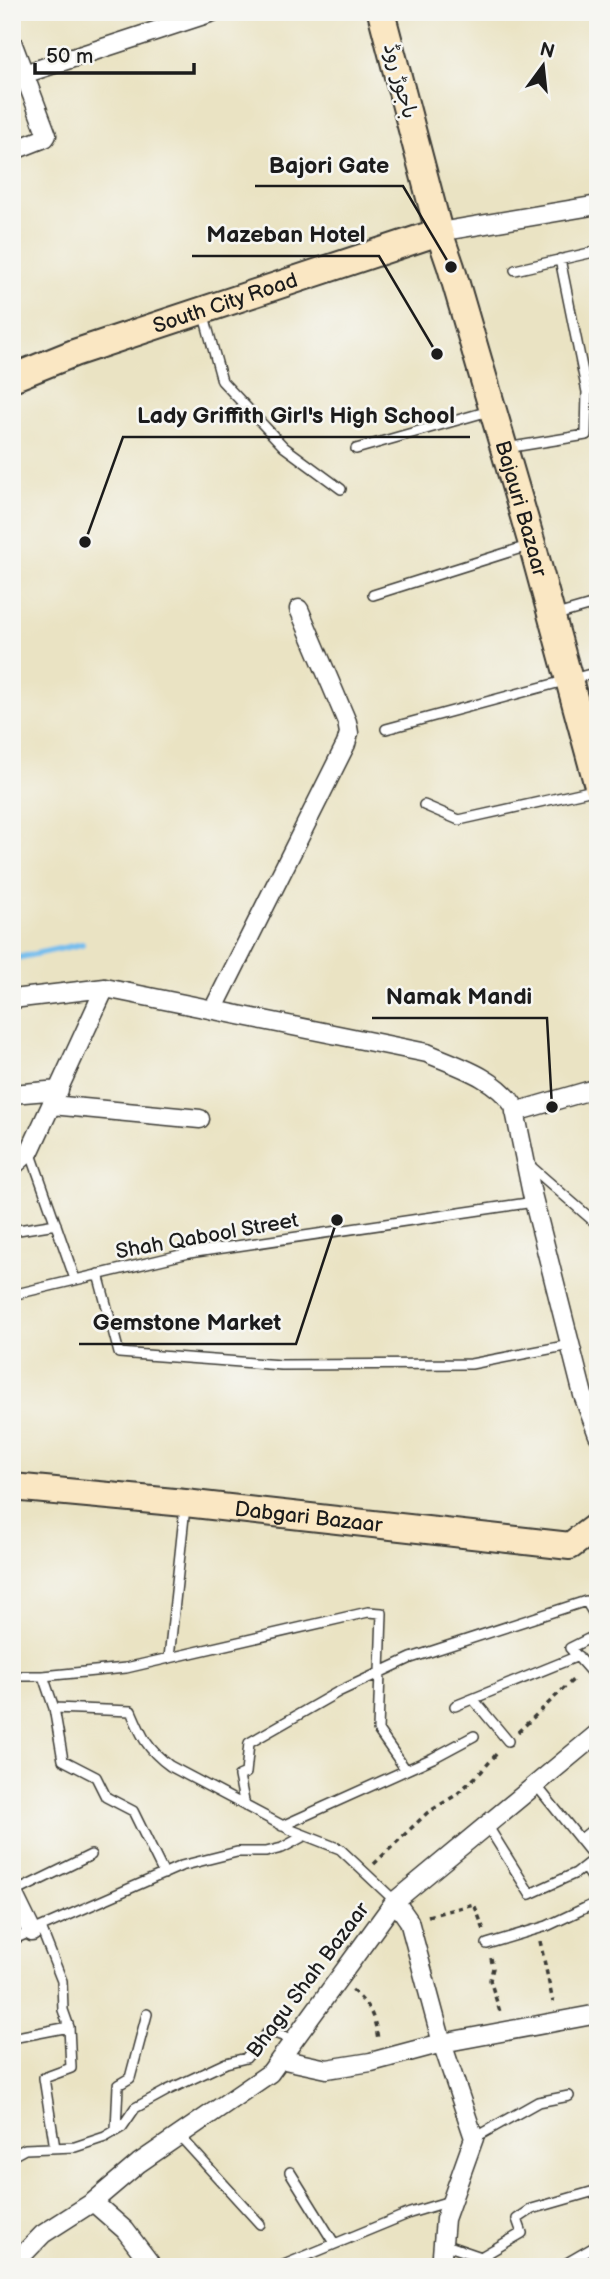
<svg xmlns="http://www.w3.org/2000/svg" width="610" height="2279" viewBox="0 0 610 2279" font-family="'Balsamiq Sans','Playpen Sans Arabic',sans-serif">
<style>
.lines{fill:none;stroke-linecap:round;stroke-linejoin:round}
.stream{stroke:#75bded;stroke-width:6}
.lane-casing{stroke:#3b3a35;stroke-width:12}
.street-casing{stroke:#3b3a35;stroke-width:21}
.secondary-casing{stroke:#3b3a35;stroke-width:30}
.path{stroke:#3b3a35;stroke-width:3.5;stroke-dasharray:5 5;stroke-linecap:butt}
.lane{stroke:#fff;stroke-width:9}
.street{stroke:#fff;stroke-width:18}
.secondary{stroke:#fae7c3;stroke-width:26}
.labels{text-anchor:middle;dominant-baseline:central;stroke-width:5;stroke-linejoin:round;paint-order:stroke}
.street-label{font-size:21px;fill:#1c1c1c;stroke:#f6f6f2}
.leader{fill:none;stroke:#1c1c1c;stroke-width:2.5}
.callout-dot{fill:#1c1c1c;stroke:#f6f6f2;stroke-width:2.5}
.callout-label{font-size:23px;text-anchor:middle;font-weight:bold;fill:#1c1c1c;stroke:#f6f6f2;stroke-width:5;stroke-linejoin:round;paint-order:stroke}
</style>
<rect width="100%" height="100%" fill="#f6f6f2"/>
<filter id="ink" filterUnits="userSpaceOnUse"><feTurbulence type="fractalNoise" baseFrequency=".0143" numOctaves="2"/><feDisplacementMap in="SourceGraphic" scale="14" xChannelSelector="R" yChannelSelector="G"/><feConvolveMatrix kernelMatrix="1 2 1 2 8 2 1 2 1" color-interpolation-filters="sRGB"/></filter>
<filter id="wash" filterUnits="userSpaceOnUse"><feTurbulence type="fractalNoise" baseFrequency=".00686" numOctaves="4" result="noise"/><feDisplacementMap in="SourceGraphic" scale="28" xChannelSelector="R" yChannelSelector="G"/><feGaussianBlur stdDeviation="1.57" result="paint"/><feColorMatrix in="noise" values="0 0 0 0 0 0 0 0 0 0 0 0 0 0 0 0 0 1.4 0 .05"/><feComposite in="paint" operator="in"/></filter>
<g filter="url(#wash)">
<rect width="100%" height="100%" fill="#eae3c3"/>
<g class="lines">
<path class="stream" d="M12 959 82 944"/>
</g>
</g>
<g filter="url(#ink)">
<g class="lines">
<defs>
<path id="lane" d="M515 270 598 251
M203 312 222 381 284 447 341 489
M506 448 586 435 587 392 560 259
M356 449 489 411
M373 595 531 545
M553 616 598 603
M386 729 598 672
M424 805 459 820 598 789
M30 1151 75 1279
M528 1164 598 1225
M12 1231 56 1224
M98 1274 119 1353 281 1365 471 1364 570 1345
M12 1295 189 1253 534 1202
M598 1634 570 1648 598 1680
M169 1658 185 1507
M12 1676H43L54 1708 131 1711C142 1737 147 1749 170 1766L289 1829 340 1849 395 1901
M43 1676 126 1668 368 1612 382 1613 378 1730 406 1770
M473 1699 508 1741
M455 1706 578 1656
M54 1708 63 1760 96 1777 106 1797 133 1811 164 1874
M245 1806 239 1776 246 1773 249 1743 338 1692 411 1658 586 1601 598 1621
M487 1825 530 1894 576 1873 595 1858 536 1785
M282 1826 433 1758 474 1736
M580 1840 598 1825
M584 1867 598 1888
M13 1893 91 1855
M41 1928 62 1981 63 2010 69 2027 71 2068 44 2078 55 2148
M12 1940 181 1866 237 1852H266L282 1848 304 1836
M487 1944 547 1926 598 1902
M12 2038 69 2027
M116 2130 118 2085 130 2078 147 2014
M179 2135 260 2224
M474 2138 538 2102 569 2096
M12 2156 25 2149 75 2147 105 2137 122 2127 135 2108 168 2090 226 2063 246 2058 269 2031 294 2040
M290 2172 334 2243
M443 2244 481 2257 522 2233 517 2219 532 2209 598 2190
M442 2257 463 2267
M279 2267 410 2213 450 2201
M560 2267 598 2245"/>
<path id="street" d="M12 42 47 135 45 138 12 151
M24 74 213 12
M439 232 598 205
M12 999 105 988 427 1053C457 1066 495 1077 514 1106L532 1194 583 1395 598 1435
M213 1010 346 744 349 733 347 722 299 609
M12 1094 59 1090
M52 1105 200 1119
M515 1112 598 1088
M12 1167 30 1151 105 988
M12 1891 32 1932
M395 1901 409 1921 442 2043 474 2138 445 2219 441 2267
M280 2059 327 2069 371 2062 442 2043 598 2014
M93 2202 125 2230 153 2267
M12 2266 43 2234 93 2202 139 2163 270 2073 395 1901 598 1733"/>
<g id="secondary">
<path id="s1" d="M381 12 439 232 451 267 532 544 598 786"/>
<path id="s2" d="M12 378 74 353 439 232"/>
<path id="s3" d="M12 1487 185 1503 570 1546 598 1525"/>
</g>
</defs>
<use href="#lane" class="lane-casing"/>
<use href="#street" class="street-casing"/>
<use href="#secondary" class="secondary-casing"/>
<path class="path" d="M518 1732 576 1677
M374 1864 427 1813 456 1795 481 1772 498 1752
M428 1916 474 1904 484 1930
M540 1941 553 2002
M491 1958 493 1968 490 1980 501 2015
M352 1990C370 2006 375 2016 378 2040"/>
<use href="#lane" class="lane"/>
<use href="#street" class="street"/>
<use href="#secondary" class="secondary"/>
</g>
</g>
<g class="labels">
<g class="street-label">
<text transform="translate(400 81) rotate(75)">باجوڑ روڈ</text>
<text stroke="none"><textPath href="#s2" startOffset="226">South City Road</textPath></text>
<text stroke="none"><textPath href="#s1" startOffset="516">Bajauri Bazaar</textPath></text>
<text transform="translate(207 1236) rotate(-10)">Shah Qabool Street</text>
<text stroke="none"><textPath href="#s3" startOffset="298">Dabgari Bazaar</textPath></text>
<text transform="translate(308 1980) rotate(-53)">Bhagu Shah Bazaar</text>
</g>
</g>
<path class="leader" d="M451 267L403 186H255M437 354L379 256H192M85 542L123 437H470M552 1107L547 1018H372M337 1220L296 1344H79"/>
<g class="callout-dot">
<circle cx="451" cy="267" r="7"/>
<circle cx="437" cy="354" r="7"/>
<circle cx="85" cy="542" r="7"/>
<circle cx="552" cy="1107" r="7"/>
<circle cx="337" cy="1220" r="7"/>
</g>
<g class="callout-label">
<text x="329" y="173">Bajori Gate</text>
<text x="286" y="242">Mazeban Hotel</text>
<text x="296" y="423">Lady Griffith Girl's High School</text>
<text x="459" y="1004">Namak Mandi</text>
<text x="187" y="1330">Gemstone Market</text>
</g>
<rect width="610" height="2279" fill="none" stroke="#f6f6f2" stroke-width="42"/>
<g transform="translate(543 66) rotate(15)" stroke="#f6f6f2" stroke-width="5" paint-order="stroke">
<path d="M0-5L12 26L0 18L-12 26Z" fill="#1c1c1c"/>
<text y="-10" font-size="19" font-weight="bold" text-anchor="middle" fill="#1c1c1c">N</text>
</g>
<path d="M35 63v10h159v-10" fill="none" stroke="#1c1c1c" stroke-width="3.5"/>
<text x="46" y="63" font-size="21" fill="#1c1c1c" stroke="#f6f6f2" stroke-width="5" paint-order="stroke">50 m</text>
</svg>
